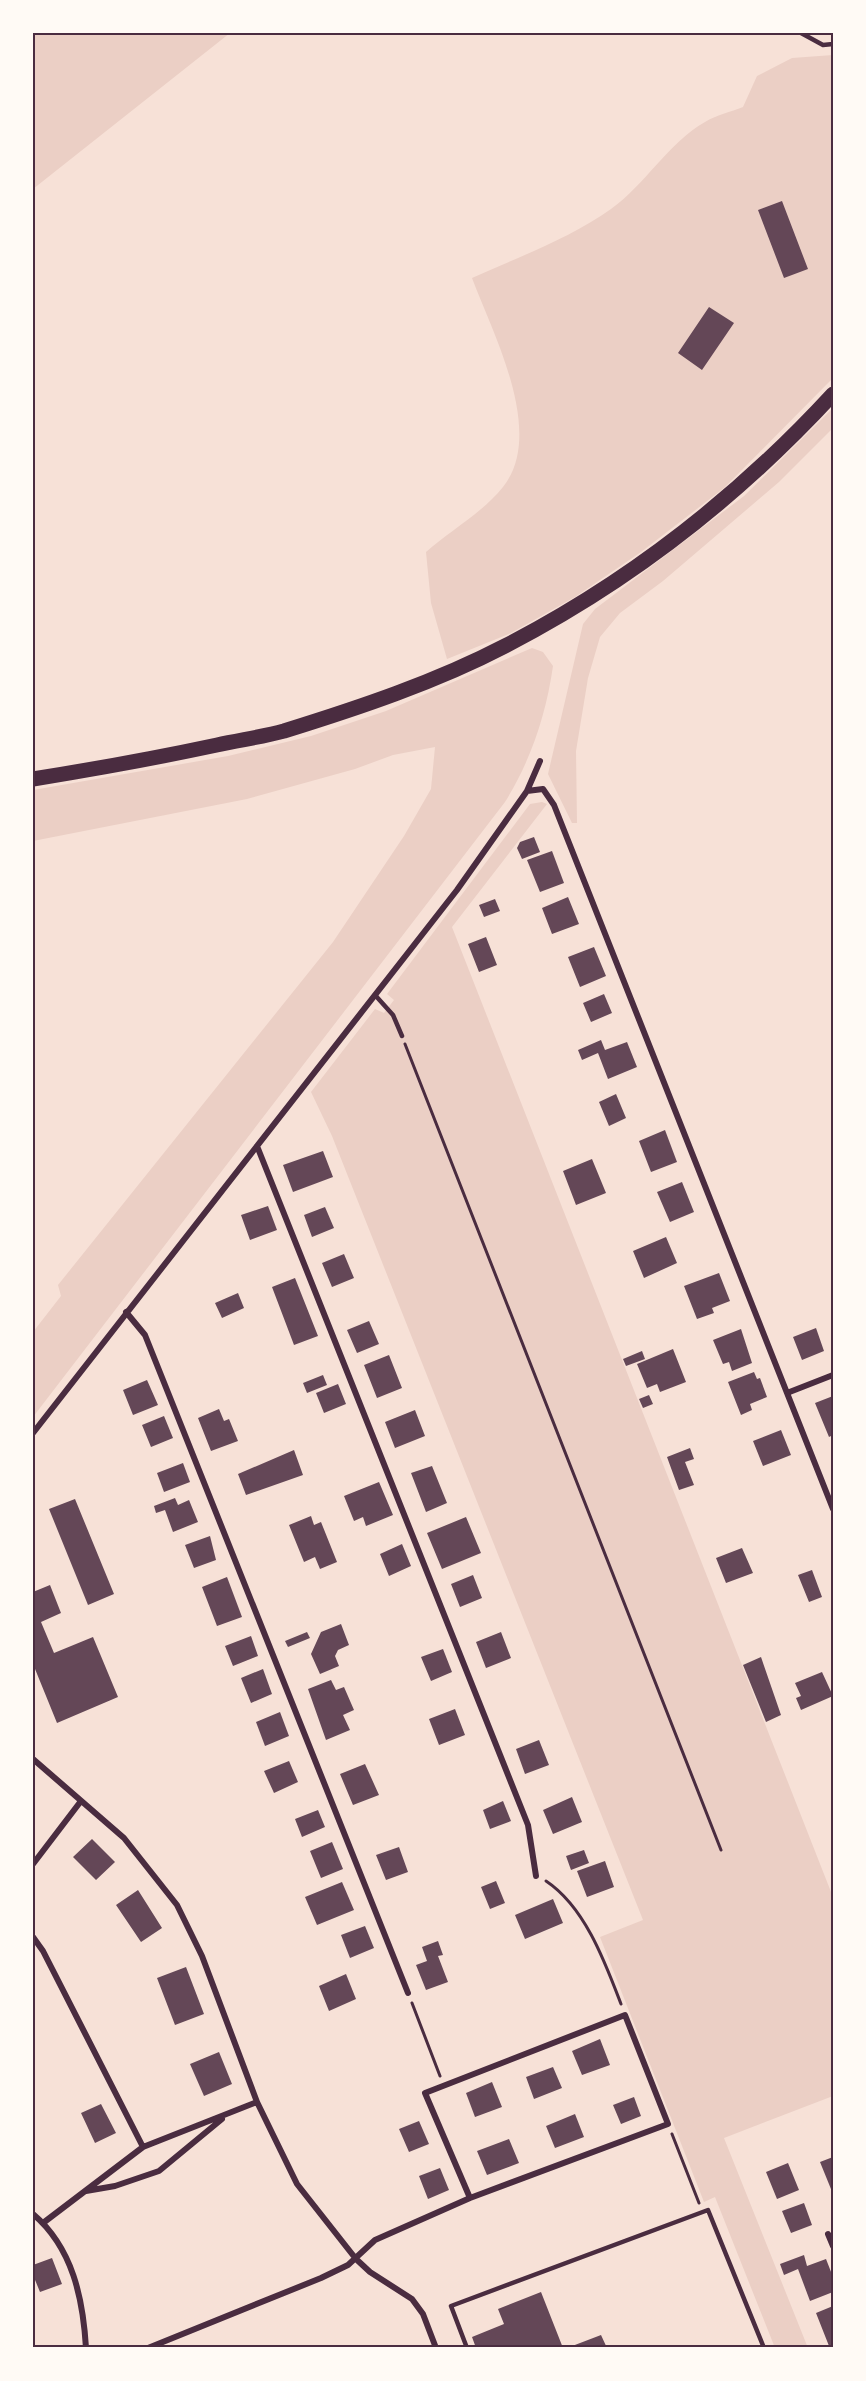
<svg xmlns="http://www.w3.org/2000/svg" width="866" height="2381" viewBox="0 0 866 2381" font-family="'Archivo Narrow',sans-serif">
<style>
.green{fill:#ebcfc5}
.building{fill:#644757}
.lines{fill:none;stroke-linecap:round;stroke-linejoin:round}
.path{stroke:#4a2c40;stroke-width:3}
.service{stroke:#4a2c40;stroke-width:4.5}
.minor{stroke:#4a2c40;stroke-width:6}
.primary{stroke:#4a2c40;stroke-width:15}
.neatline{fill:none;stroke:#4a2c40;stroke-width:2}
</style>
<rect width="100%" height="100%" fill="#f7e1d7"/>
<path class="green" d="M33 33H230L33 189Z
M833 55V378L724 488 641 552 575 597 511 633 447 659 431 603 426 552C451 530 482 513 503 487 546 433 493 334 472 278 518 257 569 239 611 209 645 185 669 142 705 122 716 115 731 112 743 107L757 76 792 58Z
M833 408V428L779 482 663 581 620 613 600 637 588 678 576 751 577 823H572L548 774 583 624 595 609 744 496Z
M532 648 543 652 553 666C546 715 531 760 505 802L33 1417V1332L61 1296 58 1285 333 942 404 836 431 789 435 747 393 755 355 769 247 799 33 841V790L228 756 311 736 386 711Z
M542 802 547 804 452 927 833 1897V2096L724 2138 808 2348H775L715 2197 704 2202 600 1937 643 1920 332 1136 311 1092 375 1009 384 1013 394 1000 387 994 530 804Z"/>
<path class="building" d="M782 201 808 269 784 278 758 210Z
M709 307 734 323 702 370 678 353Z
M534 837 540 852 522 859 517 848 520 842Z
M552 851 564 883 540 892 527 860Z
M568 897 579 924 552 934 542 908Z
M495 899 500 911 484 917 479 905Z
M486 937 497 965 479 972 468 944Z
M594 947 606 976 580 987 568 957Z
M604 994 612 1013 591 1022 583 1003Z
M601 1040 605 1050 627 1042 637 1067 608 1079 598 1053 582 1060 578 1050Z
M616 1094 626 1118 609 1126 599 1102Z
M665 1130 677 1162 651 1172 639 1141Z
M323 1151 333 1177 293 1192 283 1165Z
M592 1159 606 1193 576 1205 563 1171Z
M682 1182 694 1212 670 1222 657 1192Z
M268 1206 277 1230 250 1240 241 1215Z
M325 1207 334 1228 312 1237 304 1215Z
M666 1237 677 1263 644 1278 633 1251Z
M344 1254 354 1278 332 1287 322 1263Z
M719 1273 730 1301 712 1308 714 1313 697 1319 684 1286Z
M295 1278 318 1336 294 1345 272 1287Z
M238 1293 244 1308 222 1318 215 1303Z
M369 1321 379 1344 357 1353 347 1330Z
M816 1328 824 1351 802 1360 793 1337Z
M741 1329 752 1363 732 1371 729 1362 723 1364 713 1340Z
M673 1349 686 1382 660 1392 657 1384 647 1388 637 1364Z
M642 1351 645 1359 626 1366 623 1359Z
M389 1355 402 1388 377 1398 364 1365Z
M754 1372 757 1379 760 1378 767 1397 750 1404 752 1410 741 1415 728 1382Z
M323 1375 327 1385 307 1393 303 1383Z
M147 1380 158 1405 133 1415 123 1390Z
M338 1384 346 1404 324 1413 316 1393Z
M649 1395 653 1404 643 1408 639 1399Z
M833 1396V1435L829 1437 815 1403Z
M219 1409 224 1421 229 1419 238 1441 211 1451 198 1418Z
M415 1410 425 1436 395 1448 385 1422Z
M164 1416 173 1438 151 1447 142 1425Z
M781 1430 791 1455 763 1466 753 1441Z
M690 1448 694 1459 685 1462 694 1485 679 1490 667 1457Z
M294 1450 303 1475 246 1495 238 1474Z
M183 1463 190 1482 164 1492 157 1473Z
M432 1466 447 1503 426 1512 411 1473Z
M379 1482 393 1515 366 1526 363 1517 354 1521 344 1496Z
M175 1498 178 1505 189 1500 198 1522 173 1532 165 1510 156 1513 154 1506Z
M75 1499 114 1594 88 1605 49 1509Z
M311 1516 314 1525 321 1522 337 1562 320 1569 315 1557 304 1562 289 1525Z
M466 1517 481 1553 442 1569 427 1533Z
M210 1536 216 1560 194 1568 185 1545Z
M402 1544 411 1566 389 1576 380 1554Z
M742 1548 753 1573 726 1583 716 1558Z
M812 1570 822 1597 809 1602 798 1575Z
M473 1575 482 1598 460 1607 451 1584Z
M227 1577 242 1617 217 1626 202 1587Z
M50 1585 61 1613 41 1622 54 1653 93 1637 118 1697 57 1723 33 1664V1592Z
M341 1624 349 1645 338 1650 335 1656 339 1666 320 1674 311 1654 321 1632Z
M307 1632 310 1638 288 1647 285 1641Z
M501 1632 511 1658 486 1668 476 1642Z
M251 1636 258 1656 233 1666 225 1646Z
M443 1649 452 1672 431 1681 421 1657Z
M761 1657 781 1715 766 1722 743 1665Z
M263 1669 272 1694 251 1703 241 1678Z
M822 1672 833 1696 801 1710 796 1698 801 1696 795 1683Z
M331 1680 336 1690 344 1687 354 1710 343 1715 350 1730 326 1740 308 1689Z
M455 1709 465 1735 439 1745 429 1719Z
M280 1712 289 1736 265 1746 256 1722Z
M539 1740 549 1765 525 1774 516 1749Z
M289 1761 298 1782 274 1793 264 1771Z
M365 1764 379 1795 353 1805 340 1774Z
M572 1797 582 1822 553 1834 543 1810Z
M503 1801 511 1821 490 1829 483 1810Z
M318 1810 325 1827 302 1837 295 1819Z
M92 1839 115 1862 96 1880 73 1857Z
M332 1842 343 1869 321 1878 310 1851Z
M399 1847 408 1872 386 1880 376 1855Z
M584 1850 589 1863 571 1870 566 1856Z
M605 1861 614 1887 587 1897 577 1871Z
M496 1881 505 1903 490 1909 481 1887Z
M342 1882 354 1910 317 1925 305 1897Z
M138 1890 162 1928 141 1942 116 1905Z
M553 1899 563 1923 525 1939 515 1915Z
M365 1926 374 1948 350 1958 341 1935Z
M438 1941 443 1955 438 1956 448 1982 426 1990 416 1965 427 1961 422 1947Z
M186 1967 204 2014 175 2025 157 1978Z
M346 1974 356 1999 329 2011 319 1986Z
M600 2039 610 2065 582 2075 572 2051Z
M219 2052 232 2084 204 2096 190 2064Z
M553 2067 562 2088 534 2099 526 2077Z
M492 2082 502 2107 475 2117 466 2093Z
M634 2097 641 2116 621 2124 613 2105Z
M101 2104 116 2133 95 2143 81 2113Z
M575 2114 584 2137 555 2148 546 2126Z
M419 2121 429 2144 409 2152 399 2129Z
M509 2139 519 2163 487 2175 477 2151Z
M833 2157V2194L820 2162Z
M788 2163 799 2190 777 2199 766 2172Z
M440 2168 449 2190 428 2199 419 2176Z
M804 2203 812 2225 791 2233 782 2211Z
M804 2255 807 2266 826 2259 833 2277V2292L810 2301 798 2269 784 2275 780 2264Z
M52 2258 62 2284 40 2292 33 2275V2265Z
M541 2292 563 2348H476L472 2337 504 2324 498 2309Z
M833 2306V2345L829 2346 816 2313Z
M601 2335 607 2348H567Z"/>
<g class="lines">
<path class="path" d="M405 1044 721 1850
M546 1881C585 1907 605 1962 621 2004
M412 2003 440 2076
M672 2134 699 2203"/>
<path class="service" d="M801 33 823 45 833 44
M375 995 393 1015 402 1036
M467 2348 451 2306 708 2210 764 2348"/>
<path class="minor" d="M527 791 543 789 554 805 833 1509
M257 1146 528 1825 536 1876
M126 1312 145 1335 408 1993
M787 1393 833 1375
M33 1433 457 890 527 791 540 761
M33 1759 124 1838 177 1905 202 1956 257 2102 297 2184 356 2259 370 2272 412 2299 423 2314 436 2348
M33 1864 81 1801
M33 1937 43 1951 143 2147
M86 2191 115 2186 159 2171 222 2119
M33 2214C73 2248 83 2299 86 2348
M43 2223 143 2147 257 2102
M828 2234 833 2246
M148 2348 321 2278 348 2265 375 2240 470 2198 668 2124 625 2015 425 2093 470 2198"/>
<path class="primary" d="M33 779C95 769 156 758 217 745 239 740 262 737 284 731 358 708 436 682 505 646 629 582 739 496 833 394"/>
</g>
<rect width="866" height="2381" fill="none" stroke="#fffaf5" stroke-width="69"/>
<rect x="34" y="34" width="798" height="2312" class="neatline"/>
</svg>
